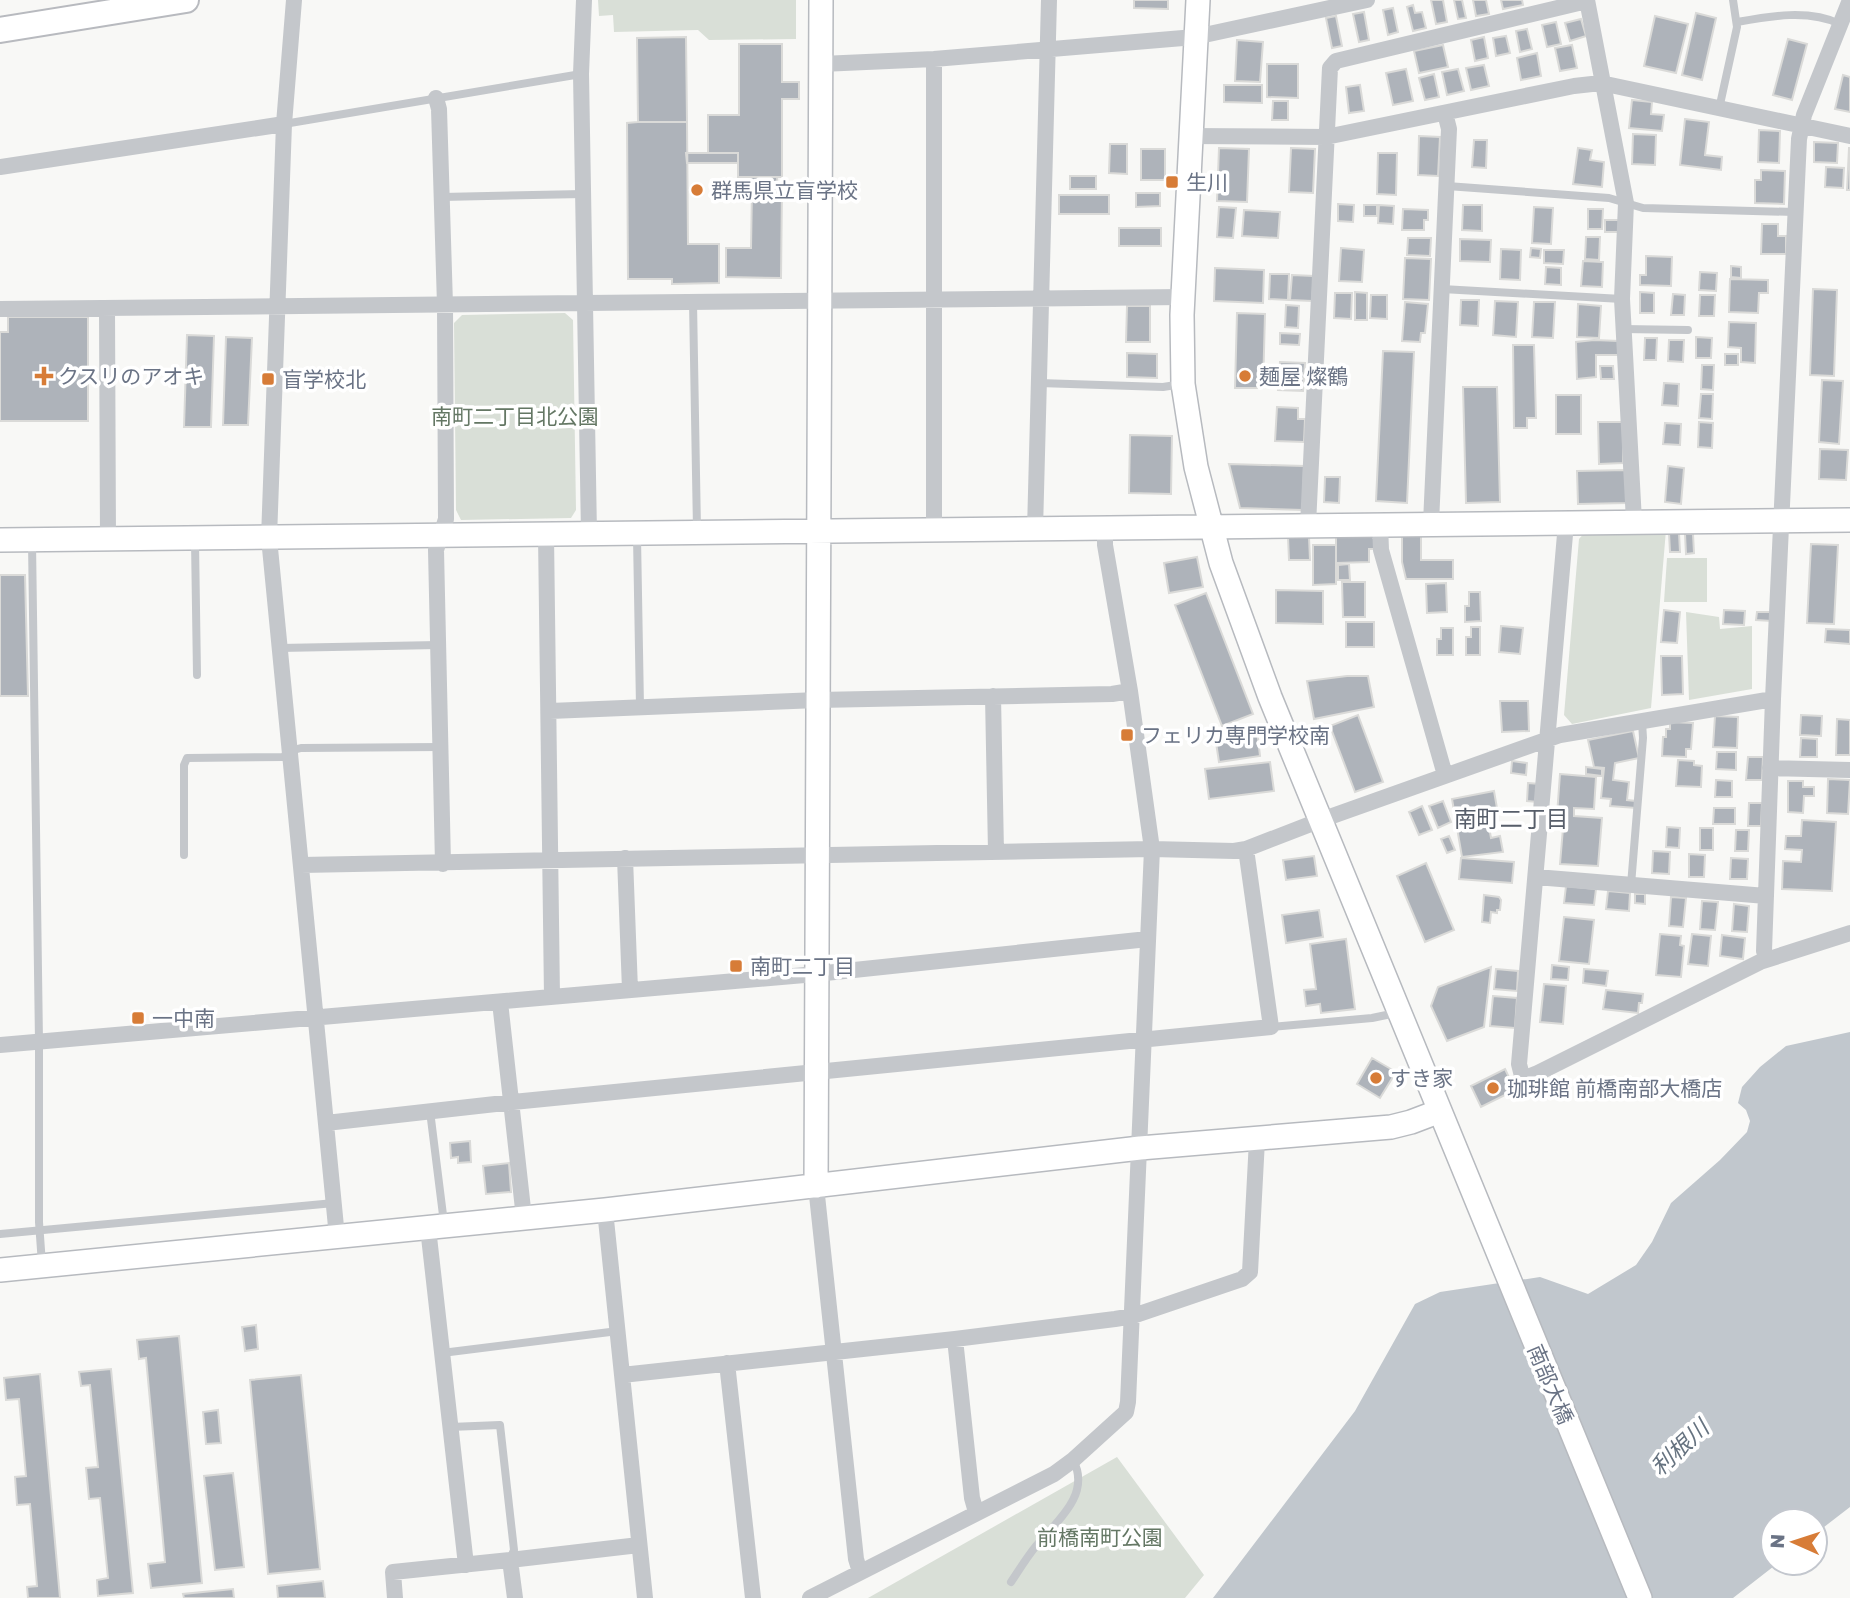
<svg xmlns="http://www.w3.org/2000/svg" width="1850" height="1598" viewBox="0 0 1850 1598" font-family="'Golos Text','Noto Sans JP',sans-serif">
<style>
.green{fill:#d9dfd7}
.water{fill:#c1c7cd}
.building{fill:#aeb3ba;stroke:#dadad8;stroke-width:2}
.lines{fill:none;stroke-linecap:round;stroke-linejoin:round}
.secondary-casing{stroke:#b7babf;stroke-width:26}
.primary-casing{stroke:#b8babf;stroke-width:28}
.lane{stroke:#c4c7cb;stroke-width:8}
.street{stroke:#c4c7cb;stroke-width:16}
.secondary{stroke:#fff;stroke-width:23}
.primary{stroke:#fff;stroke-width:24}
.poi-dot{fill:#d77c37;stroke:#fff;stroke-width:2.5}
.labels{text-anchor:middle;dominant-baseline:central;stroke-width:7;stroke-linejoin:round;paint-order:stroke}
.poi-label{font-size:21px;fill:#6a7385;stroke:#fff;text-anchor:start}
.park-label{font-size:21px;fill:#647764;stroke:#fff}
.street-label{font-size:21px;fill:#6a7385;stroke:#fff}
.neighbourhood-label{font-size:23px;fill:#575e6a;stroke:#fff}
.water-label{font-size:23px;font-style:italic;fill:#667380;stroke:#fff}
</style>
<rect width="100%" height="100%" fill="#f8f8f6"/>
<path class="green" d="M598 0H796V39L709 40 698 30 614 32 613 15 599 16Z
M565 313 573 320 576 510 571 518 461 520 456 510 454 323 462 315Z
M1666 530 1651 708 1572 724 1564 715 1579 539 1586 531Z
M1667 558H1707V602H1664Z
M1686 612 1719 617 1720 629 1752 626V689L1689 700Z
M1117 1457 1204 1575 1185 1598H868Z"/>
<path class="water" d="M1850 1032V1507L1815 1534V1521H1773V1563H1778L1733 1598H1213L1355 1411 1415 1304 1440 1292 1540 1277 1588 1294 1636 1265 1652 1242 1671 1203 1720 1160 1747 1132 1750 1121 1746 1110 1738 1103 1742 1087 1760 1067 1786 1046Z"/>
<path class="building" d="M1134 0H1168V9L1134 8Z
M1431 0H1443L1447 22 1436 24Z
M1454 0H1462L1466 18 1458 19Z
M1473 0H1486L1489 14 1476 16Z
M1501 0H1522L1523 5 1503 9Z
M1413 5 1415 13 1422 12 1426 28 1413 31 1407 7Z
M1393 8 1398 32 1388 35 1383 10Z
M1364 12 1369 40 1359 42 1353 14Z
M1696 13 1716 18 1702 80 1682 75Z
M1336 16 1342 46 1332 48 1326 18Z
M1655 16 1688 24 1676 73 1644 66Z
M1581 19 1586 36 1570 41 1565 23Z
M1556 22 1561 44 1547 47 1542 25Z
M1527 29 1532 49 1520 52 1516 31Z
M1506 36 1510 53 1496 56 1493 38Z
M686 37 687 122H638L637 38Z
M1484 37 1488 58 1475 61 1471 40Z
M1788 39 1807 44 1792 100 1773 95Z
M1237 40 1263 42 1260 82 1235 81Z
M739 44H782V82H799V99H782V177H738V153H708V115H739Z
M1443 45 1448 67 1419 73 1414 51Z
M1572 45 1577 68 1560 71 1555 48Z
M1537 53 1541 76 1521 80 1517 58Z
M1267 64H1298V98L1267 97Z
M1484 65 1489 86 1471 90 1466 68Z
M1406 69 1413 101 1393 105 1386 73Z
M1458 69 1464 91 1447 95 1442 72Z
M1434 74 1439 97 1425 100 1419 78Z
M1843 75 1850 77V112L1835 109Z
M1224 85H1262V103L1224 102Z
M1360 85 1364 111 1349 113 1346 87Z
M1632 100 1652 102 1651 114 1664 115 1662 131 1629 128Z
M1273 101H1288V120H1272Z
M1685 119 1709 122 1705 155 1722 157 1721 170 1680 165Z
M638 122H687L688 244H719V283L672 284V279H628L627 123Z
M1759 130 1780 131 1779 163 1758 162Z
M1633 134 1656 135 1655 165 1632 164Z
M1419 136 1440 137 1438 176 1418 175Z
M1474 140H1487L1486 168 1472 167Z
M1814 142 1838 143 1837 163 1814 162Z
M1110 144H1127V174L1109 173Z
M1219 148 1249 149 1247 202 1217 201Z
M1291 148 1315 149 1313 193 1289 192Z
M1578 148 1592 150 1590 160 1604 162 1602 187 1573 184Z
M1849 148H1850V190H1847Z
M1141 149H1165V180H1141Z
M686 153H738V163H687Z
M1378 153H1397L1396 195 1377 194Z
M1826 167 1844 168 1843 188 1825 187Z
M1761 170 1785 171 1784 204 1755 203V180H1761Z
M1070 176H1096V189H1070Z
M738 177H777L778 189 738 190Z
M752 189H782L781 278 726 277V248H751Z
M1136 193H1160V206L1136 207Z
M1059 195H1109V214H1059Z
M1338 204 1354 205 1353 222 1338 221Z
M1364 205H1377V216H1364Z
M1379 205 1394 206 1393 224 1378 223Z
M1463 205H1482V231L1462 230Z
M1219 207 1236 208 1233 238 1217 237Z
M1534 207 1553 208 1551 244 1532 243Z
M1403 209 1428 210V220H1424V230H1402Z
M1588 209H1603L1602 229H1588Z
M1244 210 1280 212 1278 238 1242 236Z
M1605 220H1619V232H1605Z
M1762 224H1778V236H1786V254H1761Z
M1119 228H1161V246H1119Z
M1586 237H1600L1599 260 1585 259Z
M1408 238H1431L1430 256 1407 255Z
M1460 239 1491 240 1490 262 1460 261Z
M1341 248 1364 250 1362 282 1339 281Z
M1531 248 1541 249 1540 258 1530 257Z
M1501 249 1521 250 1520 280 1500 279Z
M1544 250H1564L1563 264 1544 263Z
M1646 256 1672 257 1671 286 1640 285V275H1646Z
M1405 258 1431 259 1429 300 1403 299Z
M1583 261 1603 262 1602 287 1581 286Z
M1731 266 1741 267V278L1731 277Z
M1546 267 1561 268V285L1545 284Z
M1215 268 1264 270 1263 303 1214 301Z
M1700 272 1717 273 1716 291 1699 290Z
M1270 274H1289L1288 300 1269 299Z
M1292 275 1314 276 1312 301 1290 300Z
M1730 279 1768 280V293H1759L1758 313 1729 312Z
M1813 289 1837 290 1834 376 1810 375Z
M1355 292 1367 293V320H1355Z
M1640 292 1654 293V313H1640Z
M1335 293H1352L1351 319 1334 318Z
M1673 294 1685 295 1684 315H1671Z
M1371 295H1387V319L1370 318Z
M1700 295H1715L1714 316H1699Z
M1461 300H1479L1478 326 1460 325Z
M1495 301 1518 302 1516 337 1493 335Z
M1405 302 1428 304 1425 333H1421L1420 342 1402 341Z
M1534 302H1555L1553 338 1532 337Z
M1578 304 1601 306 1599 338 1577 337Z
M1286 305 1299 306 1298 328 1285 327Z
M1127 306H1150V342H1126Z
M1237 313 1265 314 1263 388H1235Z
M8 317H88V421H0V332H8Z
M1729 322 1756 323 1755 363 1741 362V348L1728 347Z
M1280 333 1300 334 1299 345 1280 344Z
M187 335 214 336 211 427H184Z
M226 337 252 338 248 425H223Z
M1696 337 1712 338 1711 358H1696Z
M1645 338H1657L1656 360H1644Z
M1594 340 1619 341V355H1596V377L1577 379 1576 342Z
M1669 340H1684L1683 362 1668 361Z
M1513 345H1534L1536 418H1527V428H1514Z
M1383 351 1414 352 1407 503 1376 501Z
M1127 353 1157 354V378L1127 377Z
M1725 354H1738V365H1725Z
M1280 362 1305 363 1303 391 1278 390Z
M1702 365H1714L1713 390 1701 389Z
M1600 366H1613L1614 379H1601Z
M1822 380 1843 381 1839 444 1819 442Z
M1664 383 1679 384 1678 406 1662 405Z
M1463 387H1497L1500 502 1466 503Z
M1701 394H1713L1712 419 1699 418Z
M1556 395H1581V434H1556Z
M1277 407 1298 408V419H1305L1304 442 1275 441Z
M1598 422H1623V463L1599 464Z
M1699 422 1713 423 1712 448 1698 447Z
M1665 423 1681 424 1680 445 1663 444Z
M1130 435 1172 436 1171 494 1129 493Z
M1820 449 1848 450 1846 480 1819 479Z
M1229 464 1304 466 1303 510 1240 508Z
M1668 466 1684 468 1681 504 1665 502Z
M1627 470V503L1578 504 1577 471Z
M1325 477H1340L1339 503 1324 502Z
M1336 533 1367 534 1375 539 1378 549H1369V562L1336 563Z
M1669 533H1679L1680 552H1670Z
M1402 534H1421V560H1453V579H1406L1402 562Z
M1685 534H1693L1694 553 1686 554Z
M1288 537H1309L1310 560H1289Z
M1811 544 1838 545 1834 624 1807 623Z
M1313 545H1336V584L1313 585Z
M1197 557 1203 587 1169 593 1164 563Z
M1349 564 1350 580H1338V565Z
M0 575H25L28 696H0Z
M1342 582H1365V617H1343Z
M1446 583 1447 612 1427 613 1426 584Z
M1276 590 1323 591V624L1276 623Z
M1469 592H1480L1481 621 1465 622V606H1469Z
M1206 593 1253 714 1222 726 1175 605Z
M1664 610 1680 612 1677 643 1661 642Z
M1724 610 1745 611 1744 625 1723 624Z
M1757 612H1773L1772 621 1756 620Z
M1346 622H1374V647H1346Z
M1501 626 1523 628 1520 654 1499 652Z
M1471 627H1480V655H1466V637H1471Z
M1441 628H1453V655H1437V639H1441Z
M1826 629 1850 630V644L1825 642Z
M1661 656H1682L1683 694 1662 695Z
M1347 676H1368L1374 707 1314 719 1307 681Z
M1500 701H1528L1529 731 1502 732Z
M1358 715 1383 782 1355 792 1330 726Z
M1801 715 1822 716 1821 736 1800 735Z
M1715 716 1738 717 1737 748 1713 747Z
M1837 719 1850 720V755H1836Z
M1670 722 1693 723 1691 749H1686V757L1662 756 1663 737H1666V729H1670Z
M1257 730 1260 756 1219 762 1215 736Z
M1633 731 1639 758 1615 763 1613 780 1629 782 1627 800 1636 801V808L1610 806 1611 799 1601 798 1604 768 1594 767 1588 740Z
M1801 738 1817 739V757H1800Z
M1717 752H1736V770L1716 769Z
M1748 757H1763L1762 780H1746Z
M1678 760 1694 761V765L1702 766 1701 787 1676 786Z
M1512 761 1527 763 1526 775 1511 773Z
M1270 762 1274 791 1209 799 1205 769Z
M1586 767 1602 769V776L1586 774Z
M1560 774 1596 777 1594 809 1574 808V816L1602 818 1598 866 1560 864 1564 816 1557 815Z
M1828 779 1850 780 1848 814 1827 813Z
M1716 780 1732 781V797H1715Z
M1788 781H1803V787H1814V796H1804L1803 813 1788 812Z
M1528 783 1540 784 1538 802 1527 801Z
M1494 791 1498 814 1487 816 1491 838 1500 836 1503 852 1462 857 1452 799Z
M1443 801 1451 822 1438 828 1429 806Z
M1749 803H1762L1761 826H1748Z
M1422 806 1432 830 1419 835 1409 812Z
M1714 808H1735V824H1713Z
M1802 820 1836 822 1832 891 1782 889 1783 861 1801 862 1802 850 1785 849 1786 836H1801Z
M1667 827 1680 828 1679 848 1666 847Z
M1700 828H1713V850H1700Z
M1736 830H1749L1748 851H1735Z
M1449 836 1455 850 1447 853 1441 839Z
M1653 851 1670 852 1669 874 1652 873Z
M1689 854 1705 855 1704 877H1689Z
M1314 856 1317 876 1286 880 1283 860Z
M1461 858 1514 862 1512 883 1459 879Z
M1731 858 1748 859 1747 879H1730Z
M1426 863 1454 930 1425 942 1397 876Z
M1566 886 1596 889 1594 905 1564 903Z
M1608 891 1630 893 1629 911 1606 909Z
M1635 894H1645V904L1635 903Z
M1484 895 1499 897 1501 900 1500 910H1497V913L1491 912 1490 923 1482 922Z
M1671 897 1686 898 1683 927 1669 926Z
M1702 901 1718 902 1715 930 1700 929Z
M1734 904 1749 906 1747 932 1732 931Z
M1319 910 1323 937 1286 943 1282 915Z
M1564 917 1594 920 1589 964 1559 961Z
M1660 934 1681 936 1680 945 1684 946 1681 977 1656 975Z
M1692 934 1711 936 1708 966 1688 964Z
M1722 935 1745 938 1743 959 1720 956Z
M1346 939 1355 1009 1321 1013 1320 1004 1306 1006 1304 990 1316 989 1310 944Z
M1552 965 1569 967 1568 980 1551 979Z
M1491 967 1484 1027 1447 1041 1431 1006 1438 987Z
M1496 969 1518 971 1517 991 1494 989Z
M1584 969 1608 971 1606 986 1583 983Z
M1544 984 1566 986 1563 1024 1540 1022Z
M1606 990 1643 994 1642 1003H1639L1638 1013 1603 1009Z
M1493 996 1517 998 1515 1028 1490 1026Z
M1372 1058 1396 1072 1380 1098 1357 1084Z
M1505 1069 1515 1090 1481 1107 1471 1086Z
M470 1141 471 1162 458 1163V1157L451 1158 450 1143Z
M509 1163 511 1192 486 1194 483 1166Z
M256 1325 258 1349 245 1351 242 1327Z
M179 1336 202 1583 151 1588 148 1564 165 1562 146 1358 139 1359 137 1340Z
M111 1369 133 1593 98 1596 97 1580 108 1578 100 1498 89 1499 86 1468 98 1467 90 1385 81 1386 79 1372Z
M40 1374 60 1598H28L27 1587 37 1586 30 1504 17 1505 15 1477 26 1476 19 1399 6 1400 4 1378Z
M301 1375 320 1569 268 1574 250 1380Z
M218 1410 221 1443 206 1444 203 1412Z
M233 1473 244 1567 215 1570 204 1476Z
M323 1581 325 1598H278L277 1586Z
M233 1589 234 1598H184L183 1594Z"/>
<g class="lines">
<defs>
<path id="secondary" d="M1198 0 1182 315 1183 384 1196 467 1221 563 1270 697 1640 1598
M0 540 1850 520
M816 1186 821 0
M0 1270 605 1210 1140 1148 1391 1127 1411 1122 1440 1111"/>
<path id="primary" d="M0 30 186 0"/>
</defs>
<use href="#secondary" class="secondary-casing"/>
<use href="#primary" class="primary-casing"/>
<path class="lane" d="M1737 22C1770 16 1809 9 1840 24
M1719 109 1737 27 1733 0
M284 124 581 74
M1447 186 1609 198 1643 208 1794 212
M442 197 583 194
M1442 289 1622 299
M693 302 697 530
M1623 329 1688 330
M1039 383 1163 387 1182 384
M637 537 640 707
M195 541 197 675
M32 542 39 1042V1222L42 1264
M280 648 438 645
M184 855V765L187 758 283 757 290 751 301 748 440 747
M1631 885 1643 738 1642 722
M1271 1027 1372 1018 1396 1013
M430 1111 444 1223
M0 1234 334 1203
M442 1353 618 1331
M450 1427 500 1425 514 1550 510 1559
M1011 1582C1019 1570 1027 1557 1036 1546 1055 1523 1092 1495 1073 1460"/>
<path class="street" d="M294 0 284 124 269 538 337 1237
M584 0 581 74 589 534
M1587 0 1626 203 1622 299 1634 521
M821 64 934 59 1195 37 1367 0
M436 98 439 109 445 305 446 519 436 550 443 864
M1189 136 1326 137 1574 86 1601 83 1850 136
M0 167 284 124
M107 308 108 540
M0 309 1183 297
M1431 523 1449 129 1445 113
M1566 523 1519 1064 1522 1076 1528 1077 1538 1073 1760 962 1850 933
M1380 524 1381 550 1445 775
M1308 525 1330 68 1336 61 1587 1
M1035 530 1049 0
M934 531V59
M546 535 552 997
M993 696 996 852
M550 711 818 700 1112 694 1130 691
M1770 768 1850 770
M625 858 630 990
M301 865 1152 849 1234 851 1246 849 1321 820 1560 735 1773 699
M1536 877 1766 896
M1767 959 1764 951 1773 699 1799 139 1804 115 1850 0
M500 1002 524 1218
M0 1045 816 974 1148 939
M326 1123 513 1102 1271 1027 1246 849
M816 1186 856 1559 860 1572
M605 1210 645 1598
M428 1228 466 1565
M955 1339 972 1498 976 1512
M727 1363 753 1598
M622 1375 955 1339 1115 1319 1133 1316 1242 1279 1250 1272 1257 1140
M510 1560 639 1545
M395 1598 393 1572 510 1560 515 1598
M810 1598 1054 1474 1073 1460 1126 1412 1128 1402 1152 849 1130 691 1105 545V529"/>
<use href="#secondary" class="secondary"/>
<use href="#primary" class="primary"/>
</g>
<g class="poi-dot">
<rect x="1165" y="175" width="14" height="14" rx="3.5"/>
<circle cx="697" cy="190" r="7"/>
<path d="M40.5 365.5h7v7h7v7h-7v7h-7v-7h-7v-7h7z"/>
<circle cx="1245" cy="376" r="7"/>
<rect x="261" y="372" width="14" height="14" rx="3.5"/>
<rect x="1120" y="728" width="14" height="14" rx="3.5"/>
<rect x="729" y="959" width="14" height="14" rx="3.5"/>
<rect x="131" y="1011" width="14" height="14" rx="3.5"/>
<circle cx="1376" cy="1078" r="7"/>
<circle cx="1493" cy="1088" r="7"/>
</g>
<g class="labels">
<g class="poi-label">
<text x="1186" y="182">生川</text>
<text x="711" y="190">群馬県立盲学校</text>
<text x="58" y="376">クスリのアオキ</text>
<text x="1259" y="376">麺屋 燦鶴</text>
<text x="282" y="379">盲学校北</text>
<text x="1141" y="735">フェリカ専門学校南</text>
<text x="750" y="966">南町二丁目</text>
<text x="152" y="1018">一中南</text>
<text x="1390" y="1078">すき家</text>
<text x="1507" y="1088">珈琲館 前橋南部大橋店</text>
</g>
<g class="park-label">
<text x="515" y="416">南町二丁目北公園</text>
<text x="1100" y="1537">前橋南町公園</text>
</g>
<g class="street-label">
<text transform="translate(1551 1384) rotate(67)">南部大橋</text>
</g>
<g class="neighbourhood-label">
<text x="1511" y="818">南町二丁目</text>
</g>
<g class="water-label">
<text transform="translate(1679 1447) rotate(-43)">利根川</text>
</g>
</g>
<g transform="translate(1794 1542) rotate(273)"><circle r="33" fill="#ffffff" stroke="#c3c7ce" stroke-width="2"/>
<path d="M0-5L12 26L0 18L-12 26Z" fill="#d77c37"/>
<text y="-10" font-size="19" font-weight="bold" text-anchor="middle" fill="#6a7385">N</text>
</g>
</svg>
